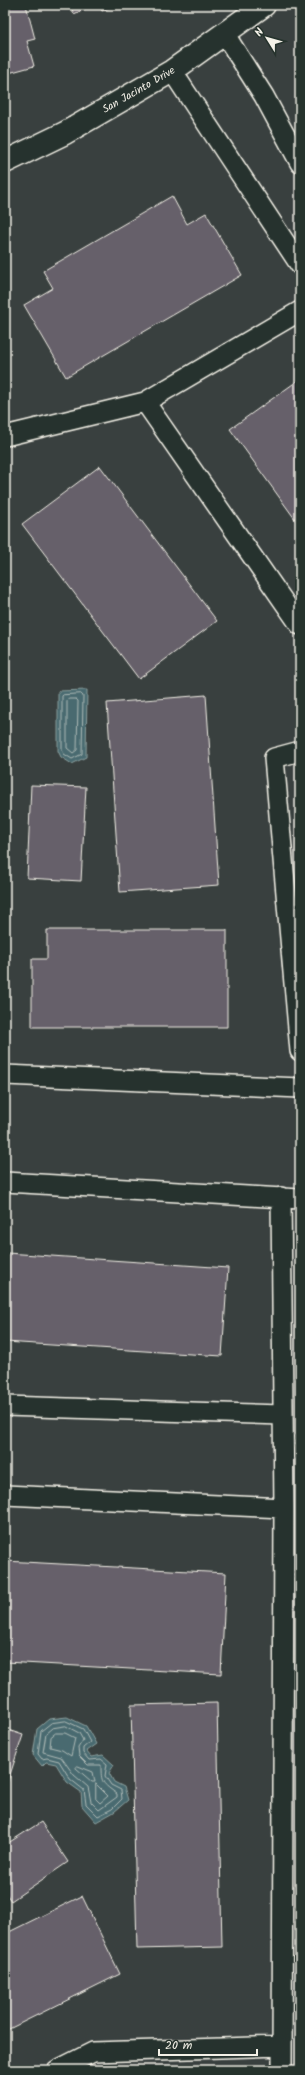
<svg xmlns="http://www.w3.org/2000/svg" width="305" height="2075" viewBox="0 0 305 2075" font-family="Kalam,sans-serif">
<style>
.water{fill:#496b70;stroke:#8da1a0}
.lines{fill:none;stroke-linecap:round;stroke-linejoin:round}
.shore{stroke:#b0bbb8;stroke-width:1}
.building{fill:#66606a;stroke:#f4f1e8}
.service-casing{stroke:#f4f1e8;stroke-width:22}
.minor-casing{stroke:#f4f1e8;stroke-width:25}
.service{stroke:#26332d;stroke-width:19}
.minor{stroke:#26332d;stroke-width:22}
.labels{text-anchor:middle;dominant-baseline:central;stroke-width:3;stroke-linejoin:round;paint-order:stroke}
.street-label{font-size:11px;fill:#f4f1e8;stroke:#26332d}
</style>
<rect width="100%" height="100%" fill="#39403f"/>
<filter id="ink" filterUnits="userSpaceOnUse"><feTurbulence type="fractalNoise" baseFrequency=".025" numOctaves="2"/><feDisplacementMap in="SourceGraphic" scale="8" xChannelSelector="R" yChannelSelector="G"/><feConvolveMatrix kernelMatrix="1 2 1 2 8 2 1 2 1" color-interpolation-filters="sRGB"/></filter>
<g filter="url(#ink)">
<path class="water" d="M87 690 86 757 72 764 61 757 58 751V691Z
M67 1717 86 1726 96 1744 86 1751 91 1757 103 1755 114 1765 109 1773 114 1782 124 1787 128 1800 114 1812 96 1822 82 1806 81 1792 67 1782 56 1764 46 1762 42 1766 33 1755 37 1729 49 1719Z"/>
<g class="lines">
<path class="shore" d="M81 694 83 696 82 754 72 759 64 754 62 750V696L63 695Z
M69 699H76L78 701 77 750 73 753 67 748V701Z
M66 1721 83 1729 90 1742 83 1748V1753L89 1760 101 1759 107 1764 105 1776 111 1785 121 1790 122 1799 112 1809 98 1816 86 1804 84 1790 70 1779 59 1761 47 1758 42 1759 38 1754 41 1731 51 1723Z
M66 1726 79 1733 83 1740 78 1748 79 1756 88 1765H101C101 1783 102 1783 117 1794V1797L99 1810 91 1802 88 1787 74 1775 61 1757 43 1752 46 1734 53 1728Z
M56 1733H65L75 1738 71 1756 62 1750 50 1747 51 1737Z
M78 1766 93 1772 95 1782H92L76 1768Z
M96 1784 108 1796 100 1803 96 1799Z"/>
</g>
<path class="building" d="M5 5H26L35 39 27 41 34 66 5 74Z
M70 5H93L74 14Z
M99 5H116L102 11Z
M172 196 187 224 206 213 242 275 66 377 24 305 53 288 43 271Z
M300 379V526L230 429Z
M100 466 217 621 139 679 22 524Z
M206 695 219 885 120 892 107 703Z
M31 785 86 787 81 881 27 878Z
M47 930H227V1027H32V959H47Z
M7 1253 228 1268 222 1356 5 1342Z
M5 1561 226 1573 221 1674 5 1662Z
M217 1703 222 1947 137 1949 131 1705Z
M5 1729 23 1735 5 1790Z
M41 1822 68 1862 11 1901 5 1892V1845Z
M82 1896 120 1974 5 2031V1934Z"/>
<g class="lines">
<defs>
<path id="service" d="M224 33 264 96 300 163
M172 71 300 265
M145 402 300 625
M5 436 145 402 300 311
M300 751 274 758 300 1051
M5 1075 300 1088
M5 1182 300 1199
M281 1197 284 1508 282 2070
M5 1406 283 1415
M5 1495 284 1508
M57 2070 93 2052 282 2046"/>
<g id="minor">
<path id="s1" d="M5 162 65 133 172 71 264 5"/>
</g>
</defs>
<use href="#service" class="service-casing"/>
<use href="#minor" class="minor-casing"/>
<use href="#service" class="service"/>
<use href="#minor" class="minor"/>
</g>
</g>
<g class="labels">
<g class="street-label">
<text stroke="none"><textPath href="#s1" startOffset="152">San Jacinto Drive</textPath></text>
</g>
</g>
<rect width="305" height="2075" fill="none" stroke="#26332d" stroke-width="20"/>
<rect x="10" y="10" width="285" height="2055" fill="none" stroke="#f4f1e8" stroke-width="1.5" filter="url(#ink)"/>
<g transform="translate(267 38) rotate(307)" stroke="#26332d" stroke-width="3" paint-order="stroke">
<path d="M0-3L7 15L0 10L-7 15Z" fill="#f4f1e8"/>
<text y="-6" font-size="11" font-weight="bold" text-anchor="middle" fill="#f4f1e8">N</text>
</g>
<path d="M159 2049v6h98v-6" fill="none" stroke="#f4f1e8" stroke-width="2"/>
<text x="165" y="2049" font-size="12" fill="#f4f1e8" stroke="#26332d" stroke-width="3" paint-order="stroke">20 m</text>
</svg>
